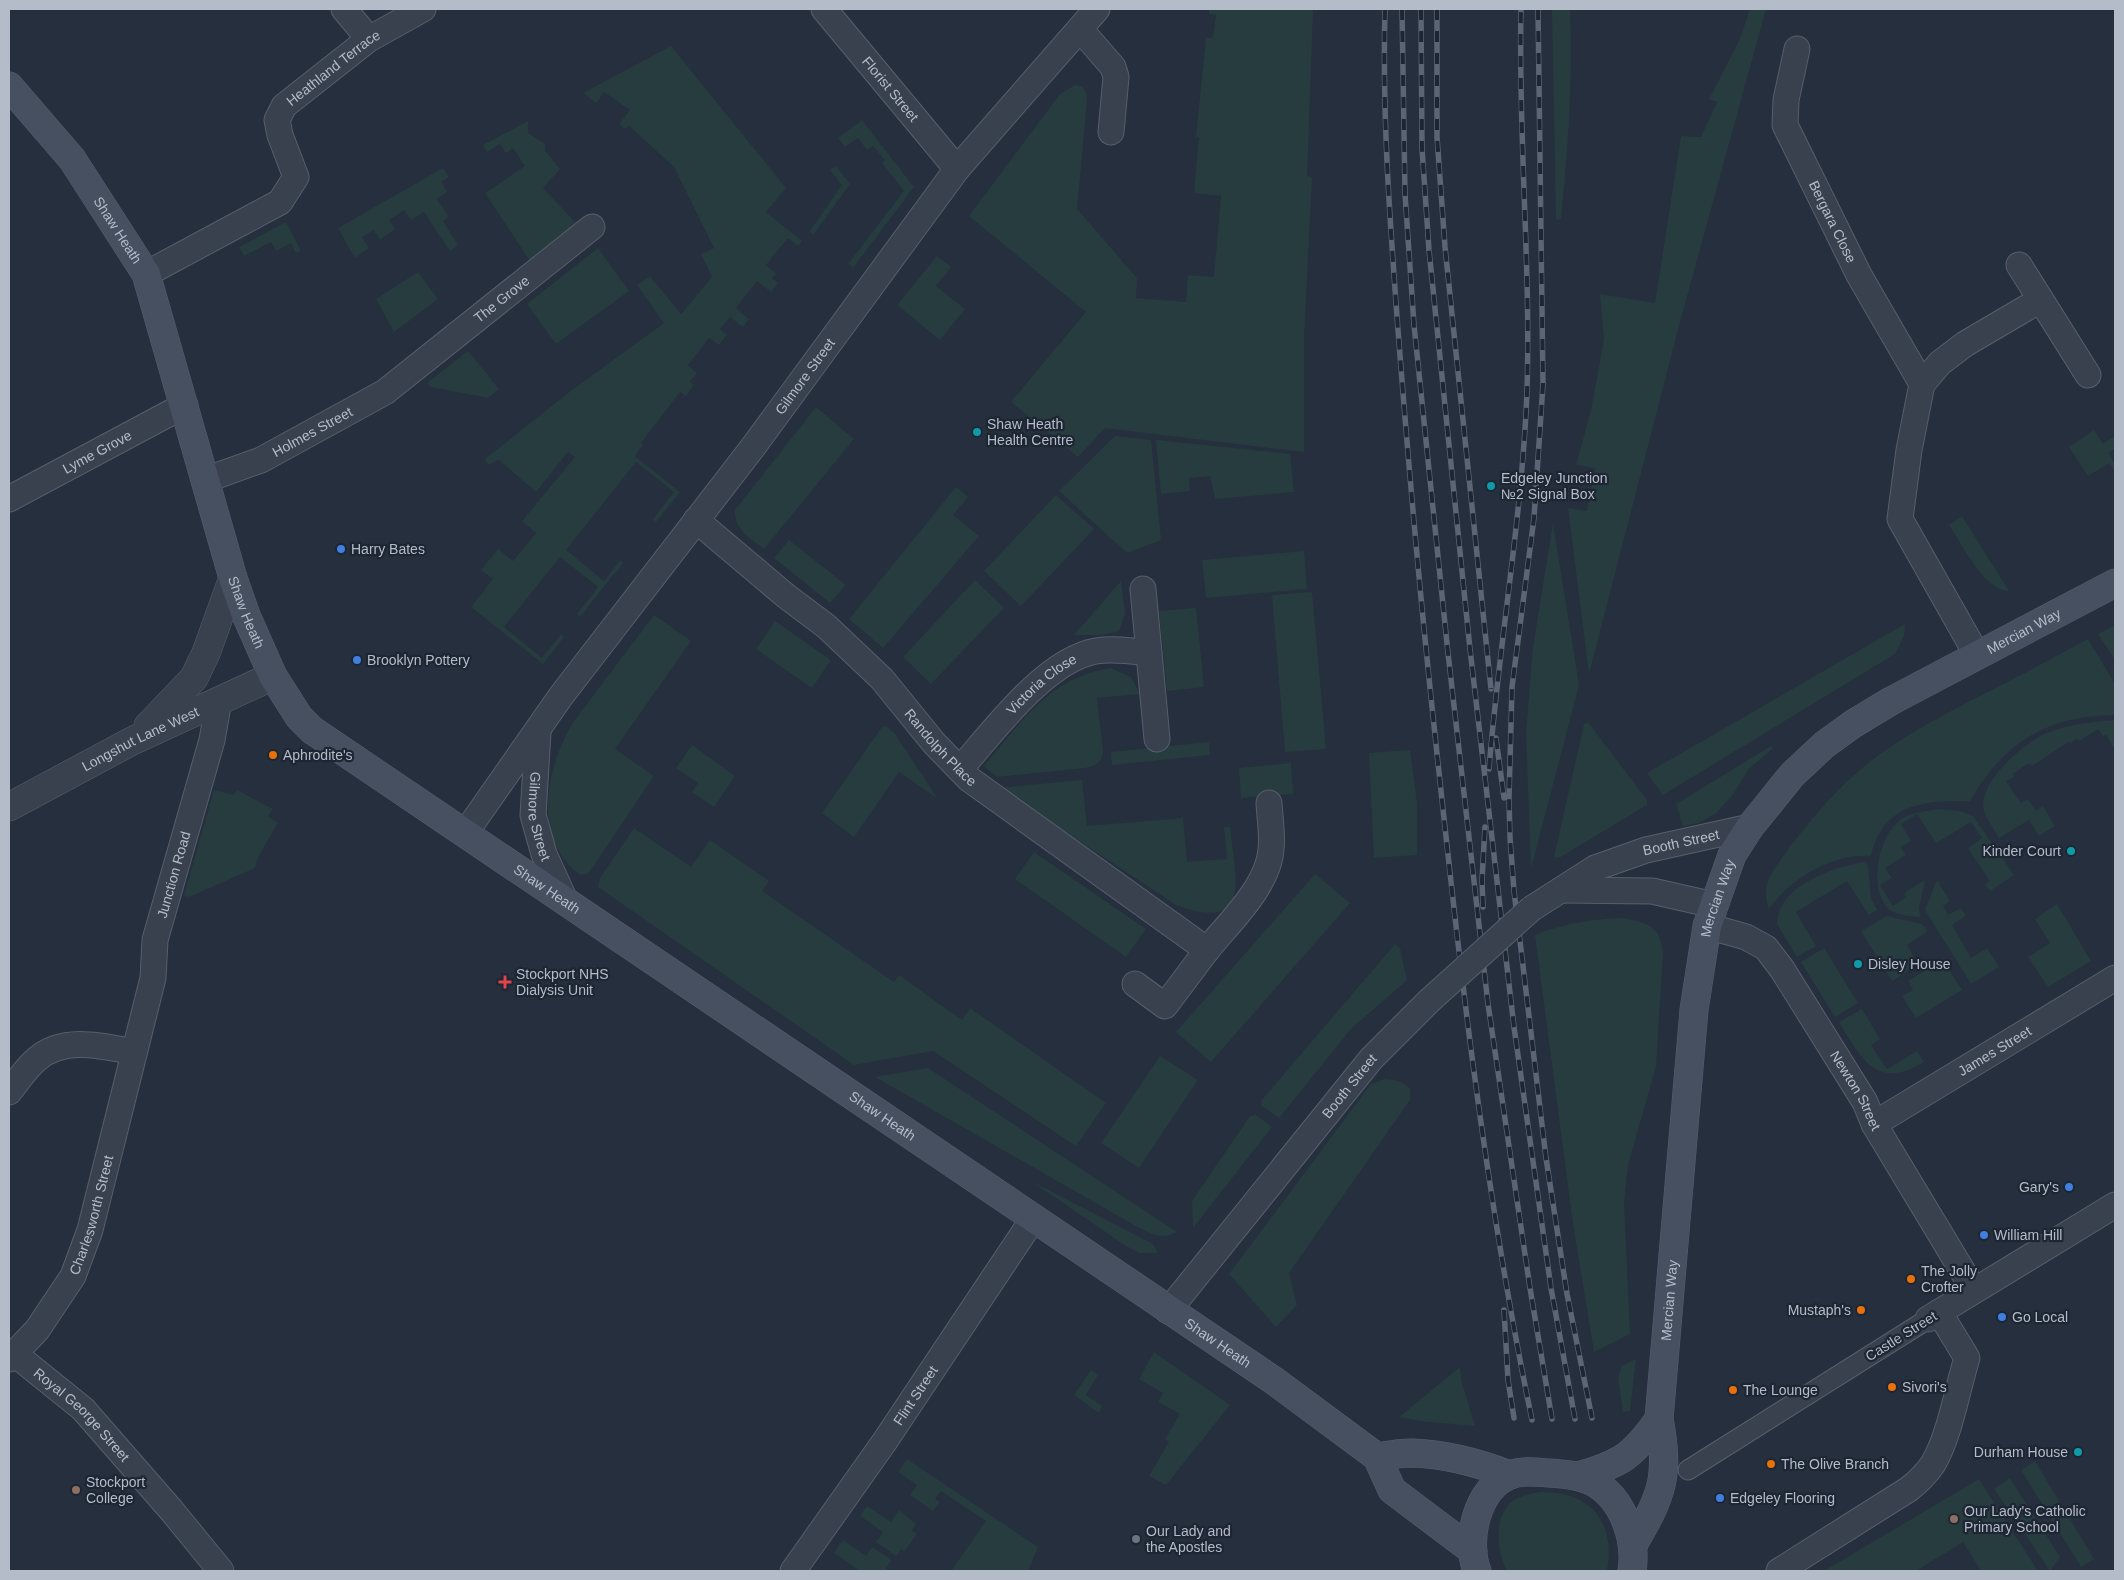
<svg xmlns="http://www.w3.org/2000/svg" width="2124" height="1580" viewBox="0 0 2124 1580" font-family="Arial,sans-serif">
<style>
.green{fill:#273c3f}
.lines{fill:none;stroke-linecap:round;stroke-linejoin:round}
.pedestrian-casing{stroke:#575f6c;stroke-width:21}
.minor-casing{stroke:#575f6c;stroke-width:27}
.tertiary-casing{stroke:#575f6c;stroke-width:29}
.secondary-casing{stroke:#575f6c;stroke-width:29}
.pedestrian{stroke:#39414e;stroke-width:19}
.minor{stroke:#39414e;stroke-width:25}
.tertiary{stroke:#39414e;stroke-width:28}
.secondary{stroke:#475061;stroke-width:28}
.rail-casing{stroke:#5b6575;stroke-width:5.5}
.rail{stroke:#1e2633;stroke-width:4;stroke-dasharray:11;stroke-linecap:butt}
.minor-bridge-casing{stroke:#575f6c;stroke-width:27;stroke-linecap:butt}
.minor-bridge{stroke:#39414e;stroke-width:25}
.culture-dot{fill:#0f9aa8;stroke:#1e2633;stroke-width:2}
.shop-dot{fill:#3f7fe0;stroke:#1e2633;stroke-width:2}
.food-dot{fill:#e8710a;stroke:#1e2633;stroke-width:2}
.health-dot{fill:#e0444e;stroke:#1e2633;stroke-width:2}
.education-dot{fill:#8d6e63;stroke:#1e2633;stroke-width:2}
.worship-dot{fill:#6b7280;stroke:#1e2633;stroke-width:2}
.labels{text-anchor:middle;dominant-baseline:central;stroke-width:4.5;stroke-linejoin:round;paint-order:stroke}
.street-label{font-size:14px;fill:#b5bcc9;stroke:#1e2633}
.poi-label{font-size:14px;fill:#b5bcc9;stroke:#1e2633;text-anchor:start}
</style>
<rect width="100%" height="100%" fill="#252f3e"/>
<path class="green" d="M1209 9H1313L1307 176 1312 177 1304 337V452L1105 428 1078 457 1011 402 1086 312 969 216 1060 94 1075 85 1082 86 1086 93 1087 101 1077 209 1137 278 1136 298 1186 302 1188 275 1214 277 1221 196 1194 193 1199 137H1196L1206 38H1213L1216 15 1209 14Z
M1552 9H1570C1573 79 1568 149 1561 219L1556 220Z
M1750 9H1766L1680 322 1589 674 1568 508 1587 511 1595 468 1576 465 1591 410 1604 339 1600 294 1655 303 1681 136 1701 137 1717 102 1709 99 1739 41Z
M671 46 786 188 766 212 802 241 798 246 788 238 766 265 776 274 772 278 778 283 771 292 757 281 736 308 749 319 743 327 730 317 720 329 727 335 719 345 709 338 688 365 697 373 690 382 694 385 686 396 680 392 641 443 643 445 635 456 680 492 656 522 653 519 674 492 636 462 566 550 604 581 620 560 623 563 580 617 577 614 598 587 560 557 504 627 542 658 561 634 564 637 543 664 471 607 493 579 481 570 498 549 513 561 536 533 522 521 575 457 568 452 536 492 499 460 488 465 485 459 572 390 664 323 637 285 650 276 681 314 712 277 701 254 714 248 674 167 629 126 625 129 619 124 630 110 604 92 596 103 583 93Z
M862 120 914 187 853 268 848 264 904 191 882 163 885 160 873 146 867 150 858 138 845 147 838 138Z
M528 121V133L545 144V151L560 169 543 188 576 223 530 261 485 193 525 166 513 148 506 153 500 144 487 152 483 145Z
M836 166 850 184 813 235 809 232 842 185 830 170Z
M443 168 449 177 441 182 447 192 437 199 449 217 443 221 458 245 450 251 424 212 411 220 404 210 389 220 395 229 380 240 374 230 362 237 369 248 355 258 338 228Z
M286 222 301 251 296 253 291 243 276 251 271 242 244 256 239 247Z
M598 248 629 291 556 344 527 304Z
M937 256 951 267 936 286 965 309 940 340 897 305Z
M418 272 438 299 394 332 376 299Z
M468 351 499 389 488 398 431 387 427 383Z
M816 407 854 439 764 549C750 538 734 530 735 510Z
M2094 430 2103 444 2115 436V450L2114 449 2108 453 2115 464V472L2109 463 2088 476 2069 447Z
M1115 436 1151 440 1161 540 1127 553 1059 491Z
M1156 440 1290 454 1294 492 1215 499 1210 476 1189 478 1190 491 1161 494Z
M956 487 968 497 953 515 979 536 883 648 849 619Z
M1056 495 1094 529 1021 606 984 571Z
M1962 516 2009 591C1985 592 1962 544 1949 525Z
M1553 523 1579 685 1531 869 1526 733 1533 647Z
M789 540 846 585 830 603 774 558Z
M1304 551 1307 589 1206 598 1202 560Z
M975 580 1004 608 931 684 903 657Z
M1121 581 1125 613 1119 631 1103 635H1074Z
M1312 592 1326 749 1285 752 1272 595Z
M1196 608 1204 687 1167 691 1159 611Z
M654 615 691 641 615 749 654 776 591 870 588 874 580 875C531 838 546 766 574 721Z
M775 621 831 660 812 688 756 649Z
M1905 624 1904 636 1895 654 1663 795 1647 773Z
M2115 625V660L2098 634Z
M2088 639 2115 684V715C2047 716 2004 742 1970 801 1923 800 1883 804 1871 856 1833 853 1791 878 1769 909 1759 884 1775 868 1789 848 1808 823 1829 798 1852 777 1886 745 1929 723 1970 701 2010 681 2049 660 2088 639Z
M1111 668 1131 677 1140 694 1097 698 1103 751C1102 763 1096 766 1085 768L997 777 984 766C1022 722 1049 677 1111 668Z
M2115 720V750L2106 735 2103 736 2098 729 2079 741 2077 739 2070 743 2068 742 2032 766 2029 763 2013 774 2014 777 2006 781 2021 803 2028 799 2036 811 2043 806 2055 826 2039 836 2029 820 1999 838C1994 829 1987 820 1984 811 1976 786 2018 749 2037 738 2059 725 2091 722 2115 720Z
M1588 722 1647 800V805L1559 858 1554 857 1584 724Z
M886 726 895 734 938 799 899 772 854 837 822 813 882 727Z
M1209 742 1210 755 1112 765 1111 752Z
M692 745 735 776 714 807 692 792 698 783 676 768Z
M1771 746 1773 748 1749 769 1732 796 1715 814 1698 823 1683 826 1676 804Z
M1410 750 1417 803V855L1374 858 1369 753Z
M1291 763 1293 794 1241 798 1239 768Z
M1082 780 1087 826 1183 818 1187 862 1227 859 1224 827H1230C1235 877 1254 934 1176 905L999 788Z
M214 790 234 795 237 790 273 809 268 816 278 823 258 857 255 868 189 897 184 895Z
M1939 809 1960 811 1973 816 2014 875 1990 891 1985 884 1990 881 1968 848 1982 838 1971 822 1936 843 1917 814 1901 824 1911 841 1901 847 1906 855 1885 868 1892 878 1880 885 1893 906 1906 897 1904 893 1925 880 1919 908 1920 917C1911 916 1899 916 1890 910 1866 891 1879 829 1905 817 1915 812 1928 811 1939 809Z
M634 828 691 867 710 840 769 881 762 891 894 982 899 975 962 1020 970 1008 1106 1103 1076 1146 933 1051 854 1065 598 887 600 878Z
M1034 852 1146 929 1126 957 1015 879Z
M1864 862 1868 866 1871 898 1877 910 1869 915 1847 881 1796 912 1816 946 1797 957 1777 924C1778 916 1779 909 1784 902 1798 880 1839 866 1864 862Z
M1315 874 1350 903 1211 1062 1176 1032Z
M1937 880 1950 901 1943 906 1948 915 1961 908 1966 916 1952 925 1971 958 1987 948 1999 967 1971 984 1925 910Z
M2057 904 2091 961 2048 987 2028 957 2050 943 2035 919Z
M1887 916 1922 924 1928 931 1907 945 1918 964 1892 981 1861 931Z
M1623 918C1649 924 1660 925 1663 953L1656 1067 1628 1165 1624 1203 1630 1334 1594 1352 1573 1224 1535 935C1565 923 1592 919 1623 918Z
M1395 944 1400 948 1407 980 1351 1029 1279 1118 1262 1106 1261 1101Z
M1824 948 1858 1003 1835 1017 1801 962Z
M1943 960 1962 990 1916 1018 1902 996 1913 990 1908 981Z
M1862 1009 1880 1039 1871 1045 1887 1069 1917 1051 1924 1062C1877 1091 1861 1059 1839 1022Z
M1160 1056 1198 1080 1139 1168 1101 1143Z
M928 1068 1177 1232C1160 1241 1150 1233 1134 1225L875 1077Z
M1385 1079C1396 1080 1402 1081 1410 1089V1100L1289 1273 1297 1305 1276 1327 1229 1274 1371 1084Z
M1256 1115 1272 1127 1193 1228 1192 1201 1250 1116Z
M1031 1181 1153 1244 1158 1253H1139L1126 1246Z
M1154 1352 1230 1405 1166 1485 1149 1476 1169 1442 1165 1439 1180 1414 1158 1402 1163 1393 1139 1379Z
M1636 1359 1630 1411 1623 1412 1618 1378 1622 1366Z
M1460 1367 1462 1383 1475 1426 1419 1421 1399 1417Z
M1091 1370 1098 1375 1086 1395 1102 1406 1099 1413 1074 1395Z
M907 1459 1038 1547 1028 1571H951L986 1521 941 1491 935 1499 940 1502 933 1511 910 1495 917 1485 898 1472Z
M2035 1461 2094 1559 2081 1567 2021 1470Z
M2010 1478 2060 1557 2050 1571 1994 1489Z
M1979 1479 2038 1571H1981L1963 1542 1916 1571H1824Z
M1540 1492C1590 1491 1616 1521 1607 1571H1507C1497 1552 1493 1520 1510 1503 1518 1496 1529 1494 1540 1492Z
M867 1506 891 1522 899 1510 916 1524 912 1530 917 1534 905 1551 901 1549 896 1556 876 1542 883 1532 860 1516Z
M843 1540 866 1556 872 1547 892 1560 886 1568 890 1571H860L834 1553Z"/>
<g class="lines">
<defs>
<path id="pedestrian" d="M1688 1470 1928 1319"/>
<g id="minor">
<path d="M344 9 369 39"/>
<path id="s1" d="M824 9 957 169"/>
<path d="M1080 29 1113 67 1116 77 1111 132"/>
<path id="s2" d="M1797 49 1786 100 1785 125 1859 275 1922 384 1909 450 1900 519 1977 655"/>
<path d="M2019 265 2088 375"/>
<path id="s3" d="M146 274 280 202 296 177 280 135 277 120 284 106 369 39 423 9"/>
<path d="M1922 384 1940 363 1965 344 2040 300"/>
<path id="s4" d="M205 480 261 460 385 392 592 227"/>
<path id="s5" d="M9 499 185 405"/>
<path id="s6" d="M696 520 786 596 826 626 882 679 934 743 969 779 1207 950C1228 924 1260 894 1269 861 1274 842 1270 821 1269 803"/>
<path d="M1143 589 1157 739"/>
<path id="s7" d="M538 732 533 815 544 854 564 898"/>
<path id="s8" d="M960 769C993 732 1045 660 1096 651 1113 648 1132 651 1149 653"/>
<path id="s9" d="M466 832 561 696 753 447 957 169 1097 9"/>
<path d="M1561 890 1652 891 1714 905"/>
<path id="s10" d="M1531 909 1595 868 1646 850 1750 827"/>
<path id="s11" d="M1707 926 1746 937 1766 948 1782 969 1865 1102 1874 1124 1974 1290"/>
<path d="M1135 984 1165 1006 1207 950"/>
<path d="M9 1092C18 1081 26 1068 37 1059 64 1036 102 1046 134 1052"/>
<path id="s12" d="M1874 1124 2115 978"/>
<path id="s13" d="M1168 1311 1371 1059 1429 1001"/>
<path d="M1928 1319 2115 1205"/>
<path id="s14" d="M16 1355 83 1409 172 1511 221 1571"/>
<path id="s15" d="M9 1359 37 1330 73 1276 90 1230 153 978 155 940 212 740 219 700"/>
<path id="s16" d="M793 1571 885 1441 1033 1219"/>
<path d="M1779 1571 1909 1489C1918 1482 1926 1474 1933 1464 1950 1435 1957 1390 1967 1358L1939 1312"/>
</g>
<g id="tertiary">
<path d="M148 726 194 678 206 653 233 578"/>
<path id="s17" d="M9 807 132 741 273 676"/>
</g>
<g id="secondary">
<path id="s18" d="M9 86 72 159 146 274 233 578 246 615 273 676 299 717 312 730 1273 1380 1377 1457 1392 1490 1473 1551"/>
<path d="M1377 1457C1388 1455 1400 1453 1412 1453 1445 1454 1479 1463 1510 1475"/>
<path d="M1578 1476C1621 1464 1633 1456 1659 1419"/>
<path id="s19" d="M1633 1545C1662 1495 1670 1477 1659 1419L1694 1010 1707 926 1732 855 1750 827 1792 775 1824 745 1853 724 1891 701 2115 583"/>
<path d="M1477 1571C1465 1540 1477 1488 1510 1475 1522 1470 1536 1472 1548 1473 1563 1474 1580 1475 1593 1482 1623 1498 1637 1539 1632 1571"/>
</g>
</defs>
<use href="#pedestrian" class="pedestrian-casing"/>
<use href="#minor" class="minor-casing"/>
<use href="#tertiary" class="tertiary-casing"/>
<use href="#secondary" class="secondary-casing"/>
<use href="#pedestrian" class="pedestrian"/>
<use href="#minor" class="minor"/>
<use href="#tertiary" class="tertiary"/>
<use href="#secondary" class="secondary"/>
<defs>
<path id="rail" d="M1385 9C1382 116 1390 223 1398 330 1407 446 1417 562 1429 678 1455 926 1481 1175 1532 1420
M1402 9 1405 194 1414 325 1448 653 1488 1004 1530 1288 1552 1419
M1421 9 1422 148 1429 250 1470 649 1514 1027 1551 1288 1575 1419
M1437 9V137L1445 247 1491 689
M1538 9 1543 384 1534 518 1512 687 1509 798 1510 838 1514 891 1546 1158 1567 1294 1592 1418
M1496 738 1504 798
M1489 769C1499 643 1522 518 1527 392 1531 264 1518 136 1521 9
M1483 907 1482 880 1485 827
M1504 1310 1508 1380 1514 1418"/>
</defs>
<use href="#rail" class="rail-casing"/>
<use href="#rail" class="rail"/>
<defs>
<path id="minor-bridge" d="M1429 1001 1531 909"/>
</defs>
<use href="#minor-bridge" class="minor-bridge-casing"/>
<use href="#minor-bridge" class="minor-bridge"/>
</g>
<g class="culture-dot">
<circle cx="977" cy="432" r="5"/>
<circle cx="1491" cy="486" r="5"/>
<circle cx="2071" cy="851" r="5"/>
<circle cx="1858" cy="964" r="5"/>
<circle cx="2078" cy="1452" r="5"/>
</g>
<g class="shop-dot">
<circle cx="341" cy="549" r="5"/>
<circle cx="357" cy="660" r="5"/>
<circle cx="2069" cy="1187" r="5"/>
<circle cx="1984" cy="1235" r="5"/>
<circle cx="2002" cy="1317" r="5"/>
<circle cx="1720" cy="1498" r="5"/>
</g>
<g class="food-dot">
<circle cx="273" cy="755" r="5"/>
<circle cx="1911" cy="1279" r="5"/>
<circle cx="1861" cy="1310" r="5"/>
<circle cx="1892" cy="1387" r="5"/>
<circle cx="1733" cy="1390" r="5"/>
<circle cx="1771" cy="1464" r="5"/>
</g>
<path class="health-dot" d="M502.5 974.5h5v5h5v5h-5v5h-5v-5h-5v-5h5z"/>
<g class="education-dot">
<circle cx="76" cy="1490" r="5"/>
<circle cx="1954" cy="1519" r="5"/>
</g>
<circle class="worship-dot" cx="1136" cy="1539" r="5"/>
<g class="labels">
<g class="street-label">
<text stroke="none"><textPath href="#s3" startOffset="320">Heathland Terrace</textPath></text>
<text stroke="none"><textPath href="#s1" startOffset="104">Florist Street</textPath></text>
<text stroke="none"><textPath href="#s2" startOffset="185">Bergara Close</textPath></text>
<text stroke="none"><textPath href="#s18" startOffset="181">Shaw Heath</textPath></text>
<text stroke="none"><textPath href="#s4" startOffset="350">The Grove</textPath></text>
<text stroke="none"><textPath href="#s9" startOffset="568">Gilmore Street</textPath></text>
<text stroke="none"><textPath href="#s4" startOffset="118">Holmes Street</textPath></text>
<text stroke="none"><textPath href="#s5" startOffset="100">Lyme Grove</textPath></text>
<text stroke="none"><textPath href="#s18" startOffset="586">Shaw Heath</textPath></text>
<text stroke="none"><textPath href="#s19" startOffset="1078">Mercian Way</textPath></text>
<text stroke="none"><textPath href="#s8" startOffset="118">Victoria Close</textPath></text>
<text stroke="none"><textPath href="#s17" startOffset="148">Longshut Lane West</textPath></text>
<text stroke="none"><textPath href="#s6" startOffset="335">Randolph Place</textPath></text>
<text stroke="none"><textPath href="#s7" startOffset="85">Gilmore Street</textPath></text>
<text stroke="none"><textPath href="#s10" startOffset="166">Booth Street</textPath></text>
<text stroke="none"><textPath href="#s15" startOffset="520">Junction Road</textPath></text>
<text stroke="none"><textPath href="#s18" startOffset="1006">Shaw Heath</textPath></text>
<text stroke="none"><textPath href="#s19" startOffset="658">Mercian Way</textPath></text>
<text stroke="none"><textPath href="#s12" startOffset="141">James Street</textPath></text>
<text stroke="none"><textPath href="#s13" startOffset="289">Booth Street</textPath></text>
<text stroke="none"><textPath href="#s11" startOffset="232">Newton Street</textPath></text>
<text stroke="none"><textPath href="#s18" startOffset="1411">Shaw Heath</textPath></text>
<text stroke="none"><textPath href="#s15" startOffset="169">Charlesworth Street</textPath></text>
<text stroke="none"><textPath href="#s19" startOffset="252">Mercian Way</textPath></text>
<text transform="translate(1901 1336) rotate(-32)">Castle Street</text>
<text stroke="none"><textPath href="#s18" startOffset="1816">Shaw Heath</textPath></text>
<text stroke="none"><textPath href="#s16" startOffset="214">Flint Street</textPath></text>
<text stroke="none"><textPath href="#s14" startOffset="89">Royal George Street</textPath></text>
</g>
<g class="poi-label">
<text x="987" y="424">Shaw Heath<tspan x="987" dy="16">Health Centre</tspan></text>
<text x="1501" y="478">Edgeley Junction<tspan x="1501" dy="16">№2 Signal Box</tspan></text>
<text x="351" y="549">Harry Bates</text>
<text x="367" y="660">Brooklyn Pottery</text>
<text x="283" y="755">Aphrodite's</text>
<text x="2061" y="851" text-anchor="end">Kinder Court</text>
<text x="1868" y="964">Disley House</text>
<text x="516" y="974">Stockport NHS<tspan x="516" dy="16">Dialysis Unit</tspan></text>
<text x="2059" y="1187" text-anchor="end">Gary's</text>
<text x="1994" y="1235">William Hill</text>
<text x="1921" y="1271">The Jolly<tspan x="1921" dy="16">Crofter</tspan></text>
<text x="1851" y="1310" text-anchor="end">Mustaph's</text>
<text x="2012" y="1317">Go Local</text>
<text x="1902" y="1387">Sivori's</text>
<text x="1743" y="1390">The Lounge</text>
<text x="2068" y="1452" text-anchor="end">Durham House</text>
<text x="1781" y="1464">The Olive Branch</text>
<text x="86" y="1482">Stockport<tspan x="86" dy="16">College</tspan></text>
<text x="1730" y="1498">Edgeley Flooring</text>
<text x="1964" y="1511">Our Lady's Catholic<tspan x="1964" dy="16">Primary School</tspan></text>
<text x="1146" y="1531">Our Lady and<tspan x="1146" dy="16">the Apostles</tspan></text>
</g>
</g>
<rect width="2124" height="1580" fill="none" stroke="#b5bcc9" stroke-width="20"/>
</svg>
